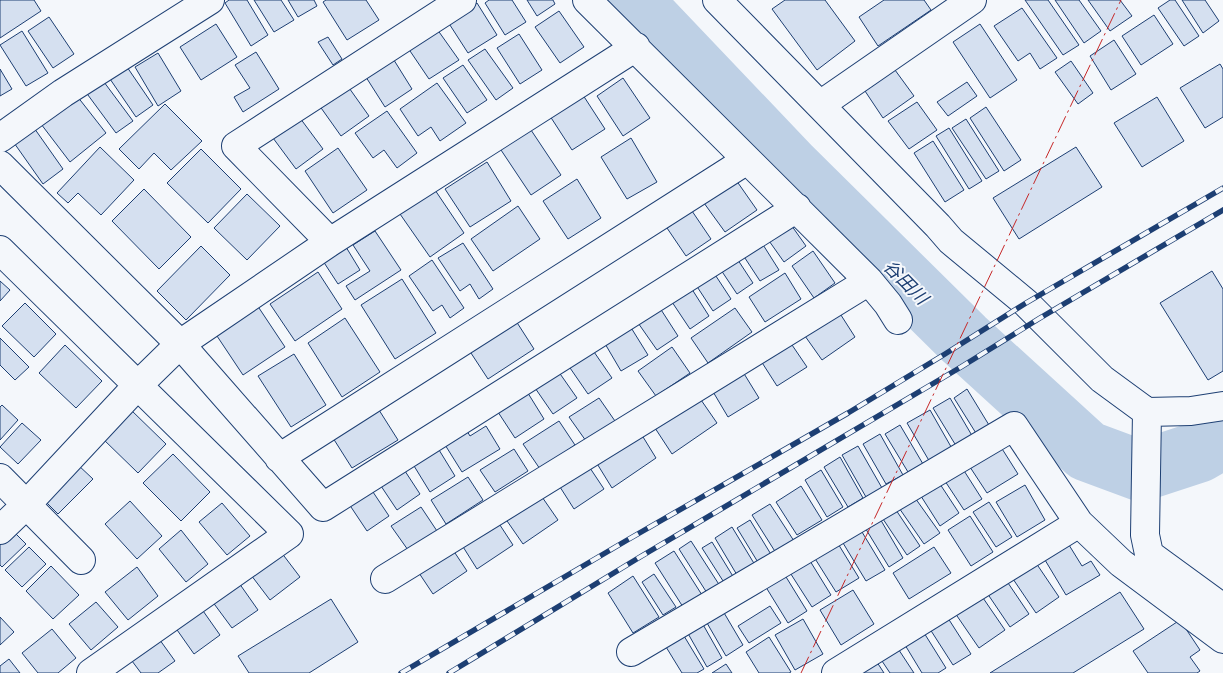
<svg xmlns="http://www.w3.org/2000/svg" width="1223" height="673" viewBox="0 0 1223 673" font-family="Merriweather,'Noto Sans JP',serif">
<style>
.lines{fill:none;stroke-linecap:round;stroke-linejoin:round}
.river{stroke:#bed0e5;stroke-width:61}
.building{fill:#d5e0f0;stroke:#1d3f73}
.minor-casing{stroke:#1d3f73;stroke-width:30}
.minor{stroke:#f4f7fb;stroke-width:28}
.rail-casing{stroke:#1d3f73;stroke-width:5.5}
.rail{stroke:#f4f7fb;stroke-width:4;stroke-dasharray:11;stroke-linecap:butt}
.power{stroke:#c62828;stroke-width:1;stroke-dasharray:18 4 2.5 4;stroke-linecap:butt}
.labels{text-anchor:middle;dominant-baseline:central;stroke-width:4;stroke-linejoin:round;paint-order:stroke}
.water-label{font-size:18px;font-style:italic;fill:#1d3f73;stroke:#f4f7fb}
</style>
<rect width="100%" height="100%" fill="#f4f7fb"/>
<g class="lines">
<path class="river" d="M631 0 791 168 964 339 1087 451 1141 471 1199 452 1223 438"/>
</g>
<path class="building" d="M0 0H34L41 11 0 38Z
M229 0H247L268 35 251 46 225 3Z
M254 0H281L294 20 274 32Z
M288 0H314L317 6 298 17Z
M326 0H366L379 20 347 40 323 2Z
M489 0H512L526 22 505 35 485 3Z
M527 0H553L555 4 537 16Z
M785 0H825L855 41 817 70 772 9Z
M884 0H924L931 10 878 46 859 17Z
M1025 0H1048L1079 45 1063 55Z
M1055 0H1079L1101 31 1084 43Z
M1088 0H1120L1132 16 1110 31Z
M1170 0H1175L1199 36 1184 46 1158 8Z
M1182 0H1205L1219 21 1203 33Z
M477 3 497 35 468 53 448 22Z
M1022 8 1057 58 1040 69 1030 53 1018 61 994 26Z
M559 11 584 47 560 63 535 27Z
M1154 15 1173 44 1141 65 1122 36Z
M49 17 74 54 53 68 28 31Z
M216 24 237 57 201 80 180 47Z
M980 24 1017 80 990 98 953 42Z
M437 29 459 60 429 79 408 48Z
M22 31 48 73 26 86 0 45Z
M519 34 542 70 520 84 497 48Z
M328 37 342 59 333 65 318 42Z
M1114 40 1136 74 1111 90 1090 56Z
M485 49 513 88 496 100 468 60Z
M256 52 279 89 243 112 234 97 250 88 235 65Z
M158 53 181 91 158 106 135 67Z
M392 57 412 89 385 107 364 74Z
M1071 61 1093 93 1078 104 1055 72Z
M1220 64 1223 69V117L1205 128 1180 88Z
M463 65 487 100 467 113 443 78Z
M127 67 153 105 136 117 110 79Z
M0 69 12 89 0 96Z
M895 70 914 96 883 118 865 91Z
M101 78 133 121 116 133 85 91Z
M623 78 650 118 623 136 597 96Z
M967 82 977 96 948 116 937 102Z
M437 83 466 123 440 141 431 127 418 136 400 109Z
M347 85 369 116 341 136 319 105Z
M581 92 605 129 572 150 548 113Z
M77 96 106 133 70 162 41 124Z
M1157 97 1184 141 1142 167 1114 123Z
M917 102 937 130 909 149 888 121Z
M165 104 202 141 171 170 154 153 139 169 119 149Z
M986 107 1021 160 1004 171 970 118Z
M387 111 417 153 397 168 384 150 373 158 355 133Z
M300 118 323 149 296 169 273 138Z
M966 119 999 171 986 179 952 128Z
M32 125 63 169 43 184 12 140Z
M529 127 561 175 531 195 499 147Z
M949 128 982 181 969 189 936 136Z
M631 138 657 182 627 199 601 157Z
M933 141 964 190 945 202 914 153Z
M100 147 134 180 101 215 78 193 68 203 57 193Z
M1076 147 1102 187 1019 239 993 198Z
M338 148 367 190 333 213 305 171Z
M201 149 241 189 208 223 167 183Z
M487 162 511 201 470 227 445 189Z
M577 179 601 218 568 239 543 201Z
M736 180 757 210 725 232 704 203Z
M144 189 191 237 159 269 112 221Z
M435 190 464 233 430 257 400 214Z
M247 194 280 226 247 260 214 228Z
M518 206 540 239 493 271 471 239Z
M692 211 711 239 686 256 667 228Z
M789 222 806 246 784 262 767 238Z
M375 231 401 270 355 300 346 286 370 271 353 245Z
M760 240 779 270 760 281 741 252Z
M463 243 493 289 479 299 470 284 460 291 438 258Z
M201 246 230 275 186 320 157 291Z
M346 247 360 270 338 284 323 261Z
M813 251 835 283 814 298 792 266Z
M734 254 753 283 737 294 717 264Z
M432 260 464 308 450 318 442 305 433 311 409 276Z
M712 270 731 299 713 311 694 282Z
M1212 271 1223 289V371L1208 380 1160 303Z
M318 272 342 309 295 341 270 304Z
M785 273 801 299 765 322 749 297Z
M402 279 436 333 395 359 361 305Z
M0 281 10 290 0 301Z
M688 283 709 316 690 329 668 296Z
M25 303 56 334 34 357 2 326Z
M257 305 285 347 243 375 215 333Z
M658 305 678 336 657 350 636 320Z
M735 308 752 332 708 363 691 338Z
M839 312 855 337 822 360 805 336Z
M345 318 380 372 342 397 308 343Z
M516 321 534 349 488 379 469 350Z
M630 326 648 355 621 371 604 342Z
M0 338 29 367 15 380 0 365Z
M790 342 807 367 777 386 761 361Z
M65 345 102 381 76 408 39 373Z
M672 347 690 373 656 396 638 371Z
M592 349 612 378 588 394 568 365Z
M294 354 326 405 291 427 258 376Z
M556 368 577 398 553 414 533 385Z
M743 372 759 398 728 417 712 390Z
M967 389 992 430 979 438 954 398Z
M526 390 544 419 515 438 496 409Z
M699 397 717 423 672 454 655 428Z
M599 398 615 421 586 441 569 417Z
M950 398 974 439 958 449 933 408Z
M2 405 18 420 0 440V407Z
M130 409 166 444 138 473 102 438Z
M379 410 398 440 352 468 333 438Z
M930 410 954 452 931 464 907 423Z
M559 421 575 445 540 469 523 444Z
M22 423 41 440 18 464 0 447Z
M900 425 923 464 908 472 885 434Z
M464 426 470 436 486 426 500 449 462 472 442 440Z
M640 432 656 458 612 488 596 462Z
M880 434 903 475 886 484 863 444Z
M999 444 1018 474 987 493 968 464Z
M436 445 455 476 430 492 411 461Z
M858 446 882 488 866 497 842 455Z
M514 449 528 471 495 492 480 470Z
M173 454 210 492 181 521 143 483Z
M840 457 863 498 848 507 824 467Z
M77 464 93 479 58 514 42 498Z
M961 466 982 499 964 510 943 478Z
M403 468 420 494 397 510 379 483Z
M590 468 604 489 574 509 560 487Z
M821 470 843 507 827 517 805 480Z
M468 477 483 500 446 524 431 500Z
M938 481 959 513 940 526 919 493Z
M1025 485 1045 520 1017 537 996 502Z
M369 486 389 516 367 531 347 501Z
M801 486 822 520 797 535 776 502Z
M540 494 558 520 523 544 505 518Z
M913 495 940 533 924 544 897 505Z
M130 501 162 536 137 559 105 524Z
M989 502 1012 537 996 547 973 512Z
M222 503 250 536 227 555 199 522Z
M770 504 794 541 776 553 752 515Z
M421 507 437 531 408 550 391 526Z
M894 507 920 546 907 555 881 516Z
M970 516 993 552 971 566 948 530Z
M879 517 903 558 889 567 864 526Z
M496 519 513 545 477 569 460 542Z
M750 520 772 556 759 564 737 528Z
M732 527 755 565 737 575 715 538Z
M859 527 885 570 866 581 840 538Z
M12 530 26 544 2 567 0 565V542Z
M181 530 208 564 186 582 159 549Z
M691 541 720 586 707 593 679 549Z
M712 542 734 578 725 584 702 548Z
M837 542 859 578 836 592 814 557Z
M1069 545 1082 566 1091 561 1100 575 1066 595 1045 560Z
M29 547 46 564 22 587 5 570Z
M451 547 467 571 433 594 417 570Z
M934 547 951 573 909 599 893 573Z
M674 551 702 595 683 607 655 563Z
M281 552 300 577 270 600 251 575Z
M807 556 831 595 812 607 787 568Z
M1034 560 1059 597 1036 613 1011 576Z
M51 566 79 595 53 619 26 591Z
M137 567 158 596 128 620 105 592Z
M783 572 807 611 788 623 764 584Z
M654 574 676 607 663 615 642 582Z
M633 576 659 617 633 633 608 593Z
M1004 577 1029 614 1010 627 985 590Z
M239 583 258 610 232 628 212 601Z
M853 590 874 624 841 645 820 610Z
M1120 592 1144 629 1073 673H990Z
M981 595 1005 630 979 648 955 613Z
M331 599 358 642 309 673H249L238 656Z
M96 602 118 627 91 650 69 624Z
M720 606 743 645 726 656 703 616Z
M770 606 781 623 749 643 738 626Z
M201 608 220 635 194 654 175 627Z
M946 615 971 654 953 665 928 626Z
M0 617 14 632 0 645Z
M803 619 823 654 795 670 775 635Z
M1180 620 1200 650 1190 657 1200 671 1197 673H1148L1133 651Z
M701 621 722 658 707 667 686 630Z
M921 628 946 668 938 673H922L902 640Z
M52 629 76 658 58 673H38L22 653Z
M681 631 704 669 697 673H682L663 642Z
M157 636 175 661 158 673H141L129 657Z
M769 637 791 672 789 673H759L746 652Z
M895 644 914 673H890L878 655Z
M873 656 884 673H860Z
M9 659 20 673H0V666Z
M726 664 732 673H712Z"/>
<g class="lines">
<defs>
<path id="minor" d="M587 0 869 281 888 304 898 320
M717 0 938 226 951 241 1026 303 1102 379 1147 412 1191 411 1223 406
M820 105 972 0
M0 138 63 93 210 0
M0 165 180 344 323 507 797 208
M330 242 236 146 462 0
M0 250 289 534 91 673
M1147 412 1145 535 1149 554 1223 608
M279 458 747 160
M0 478 81 560
M0 530 26 505 137 386 180 344 330 242 636 47
M385 579 869 281
M631 652 1014 426 1079 523 1121 563 1223 639
M836 673 1079 523"/>
</defs>
<use href="#minor" class="minor-casing"/>
<use href="#minor" class="minor"/>
<defs>
<path id="rail" d="M401 673 629 539 848 413 945 354 1026 303 1223 188
M449 673 640 557 961 367 1040 318 1223 210"/>
</defs>
<use href="#rail" class="rail-casing"/>
<use href="#rail" class="rail"/>
<path class="power" d="M801 673 1121 0"/>
</g>
<g class="labels">
<g class="water-label">
<text transform="translate(906 282) rotate(45)">谷田川</text>
</g>
</g>
</svg>
